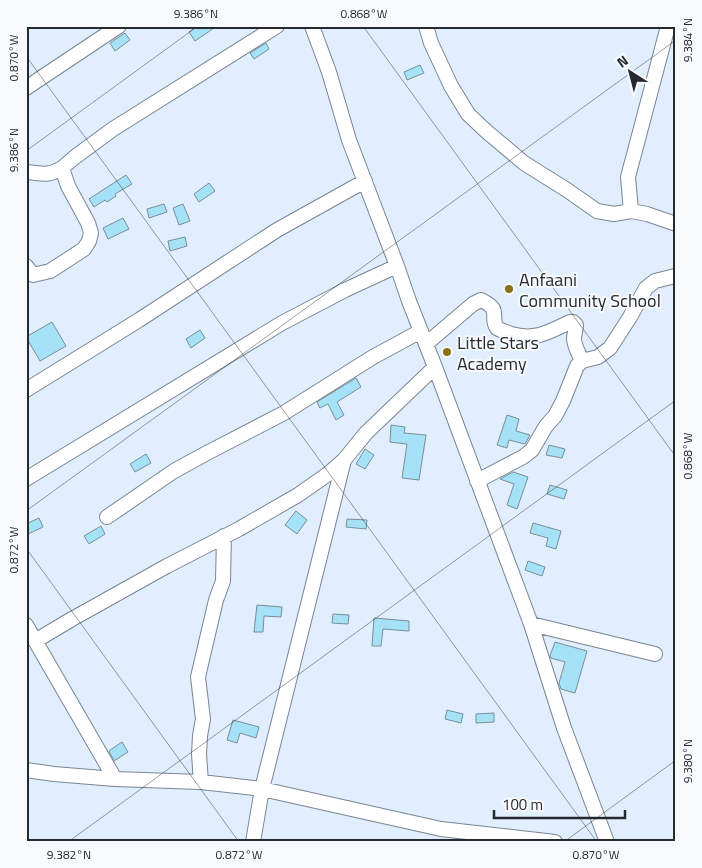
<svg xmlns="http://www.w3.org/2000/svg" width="702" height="868" viewBox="0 0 702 868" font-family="'Titillium Web',sans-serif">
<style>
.building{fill:#a6e2f7;stroke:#798e95}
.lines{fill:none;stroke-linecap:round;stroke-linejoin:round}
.minor-casing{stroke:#798593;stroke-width:16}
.minor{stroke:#fff;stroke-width:14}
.ticks{fill:none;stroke:#252a30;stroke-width:1;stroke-opacity:0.45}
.poi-dot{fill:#887214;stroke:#f7f9fd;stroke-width:2}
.labels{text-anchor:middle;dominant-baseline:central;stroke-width:4;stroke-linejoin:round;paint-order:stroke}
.poi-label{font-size:18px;fill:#252a30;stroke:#f7f9fd;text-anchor:start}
.neatline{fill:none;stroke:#252a30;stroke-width:2}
.ticks-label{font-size:12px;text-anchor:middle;fill:#252a30}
</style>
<rect width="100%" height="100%" fill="#e0eefe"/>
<path class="building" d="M197 26H217L195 41 189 32Z
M125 33 130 40 115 51 110 43Z
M266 43 269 49 254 59 250 53Z
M420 65 424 73 407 80 404 72Z
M126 175 132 184 115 194 116 196 107 202 105 200 94 207 89 199Z
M209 183 215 191 199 202 194 194Z
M164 204 167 212 149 218 147 209Z
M183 204 190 221 179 225 173 208Z
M123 218 129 229 108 239 103 228Z
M185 237 187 246 170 251 168 241Z
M52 322 66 346 40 361 26 337Z
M200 330 205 338 191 348 186 339Z
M356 378 361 387 337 402 344 415 336 420 328 404 320 408 317 402Z
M507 415 519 419 516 431 530 435 525 444 509 440 507 448 497 445Z
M391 425 405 427 404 433 426 435 419 480 402 478 407 444 390 442Z
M549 445 565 449 562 458 546 455Z
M365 449 374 455 365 469 356 464Z
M146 454 151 463 135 472 130 464Z
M513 472 528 477 517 509 507 505 514 484 500 479Z
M550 485 567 490 564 499 547 494Z
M296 511 307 520 297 534 285 525Z
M39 518 43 527 26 535V524Z
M347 519 367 520 366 529 346 527Z
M533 523 561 531 556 549 546 546 548 538 530 533Z
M101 526 105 534 89 544 84 536Z
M528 561 545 567 542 576 525 570Z
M257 605 282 607 281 617 264 616 263 632H254Z
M333 614 349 615 348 624 332 623Z
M374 618 409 621V631L383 629 381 646H372Z
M555 642 587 651 575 693 561 689 559 683 565 662 551 658 550 656Z
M447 710 463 714 461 723 445 719Z
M494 713V722L476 723V714Z
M233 720 259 727 256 738 240 733 237 743 227 740Z
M122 742 128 752 114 761 109 751Z"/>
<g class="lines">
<defs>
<path id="minor" d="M312 26 329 72 349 140 397 266 409 301 435 367 531 624 564 728 607 842
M426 26 431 43 451 86 468 114 486 131 524 163 567 190 597 211 614 214 631 211
M668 26 628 177 631 211 647 214 676 224
M26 88 119 26
M26 172C42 173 47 177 62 168
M26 266 33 275 50 271 84 249 89 241 91 233 88 223 68 186 62 168 75 157 113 129 277 26
M426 344 473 304 481 300C503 310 489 317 497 328 501 331 507 332 511 334 535 341 549 332 570 322H573L576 325C576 330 574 334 574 339 574 345 579 354 582 361
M26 390 139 320 277 230 365 181
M26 479 282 323 345 290 397 266
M477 481 523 457 532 450 546 426 555 416 563 401 577 366 582 361 598 357 610 348 630 317 646 288 655 281 675 276
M107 517 174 471 205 454 284 413 373 357 421 331
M531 624 655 654
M26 625 115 779
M35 641 72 619 167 566 239 529 298 495 328 474 344 460 366 433 435 367
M26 770 54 774 115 779 201 782 262 789 441 829 555 842
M201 782 199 754 200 736 203 719 198 677 216 600 223 581 224 536
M253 842 262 789 344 460"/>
</defs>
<use href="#minor" class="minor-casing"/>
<use href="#minor" class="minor"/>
</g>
<path class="ticks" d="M363 26 676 457M26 56 597 842M26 151 198 26M26 511 676 40M26 548 239 842M68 842 676 400M564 842 676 760"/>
<g class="poi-dot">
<circle cx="509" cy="289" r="5"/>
<circle cx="447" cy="352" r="5"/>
</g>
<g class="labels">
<g class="poi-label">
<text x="519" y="279">Anfaani<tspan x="519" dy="21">Community School</tspan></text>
<text x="457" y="342">Little Stars<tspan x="457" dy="21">Academy</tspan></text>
</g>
</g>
<rect width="702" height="868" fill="none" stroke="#f7f9fd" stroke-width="55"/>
<g transform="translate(630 72) rotate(324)" stroke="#f7f9fd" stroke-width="4" paint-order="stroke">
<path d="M0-4L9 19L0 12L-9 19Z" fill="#252a30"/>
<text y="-8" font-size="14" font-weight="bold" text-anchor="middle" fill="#252a30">N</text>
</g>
<path d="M494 810v8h131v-8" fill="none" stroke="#252a30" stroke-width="2.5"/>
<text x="502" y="810" font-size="15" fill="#252a30" stroke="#f7f9fd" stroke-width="4" paint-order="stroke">100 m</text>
<rect x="28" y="28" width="646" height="812" class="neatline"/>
<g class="ticks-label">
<text x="196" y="18">9.386°N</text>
<text x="364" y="18">0.868°W</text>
<text transform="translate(688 40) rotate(-90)" y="4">9.384°N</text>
<text transform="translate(14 58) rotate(-90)" y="4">0.870°W</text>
<text transform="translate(14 150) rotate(-90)" y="4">9.386°N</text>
<text transform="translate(688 456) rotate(-90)" y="4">0.868°W</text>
<text transform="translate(14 550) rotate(-90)" y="4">0.872°W</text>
<text transform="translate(688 761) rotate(-90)" y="4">9.380°N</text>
<text x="69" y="859">9.382°N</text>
<text x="239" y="859">0.872°W</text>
<text x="596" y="859">0.870°W</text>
</g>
</svg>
